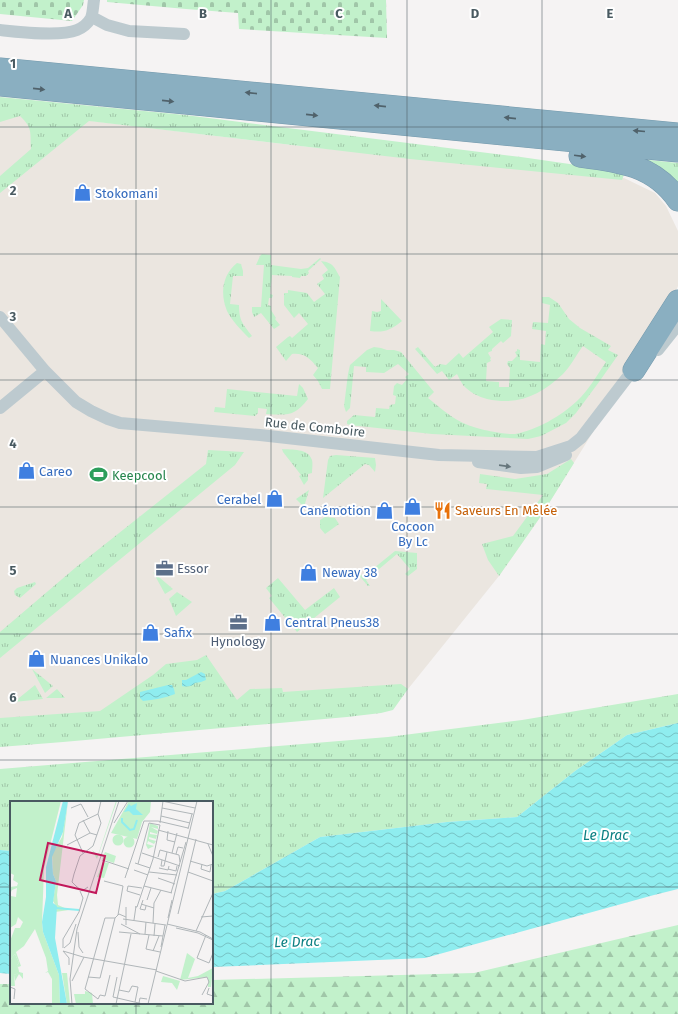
<svg xmlns="http://www.w3.org/2000/svg" width="678" height="1014" viewBox="0 0 678 1014" font-family="'Fira Sans',sans-serif">
<style>
.commercial{fill:#ebe6e0}
.grass{fill:url(#grass-tufts)}
.forest{fill:url(#forest-firs)}
.cemetery{fill:url(#cemetery-stones)}
.water{fill:url(#water-waves)}
.lines{fill:none;stroke-linecap:round;stroke-linejoin:round}
.motorway-casing{stroke:#759aad;stroke-width:23}
.minor{stroke:#bdcacf;stroke-width:12}
.motorway{stroke:#8aafc1;stroke-width:22}
.oneway{fill:#50626b}
.oneway2{fill:#66767c}
.grid{fill:none;stroke:#495a61;stroke-width:1;stroke-opacity:0.55}
.labels{text-anchor:middle;dominant-baseline:central;stroke-width:4;stroke-linejoin:round;paint-order:stroke}
.shop-label{font-size:13px;fill:#366cbe;stroke:#fff;text-anchor:start}
.street-label{font-size:13px;fill:#495a61;stroke:#fff}
.leisure-label{font-size:13px;fill:#27864d;stroke:#fff;text-anchor:start}
.food-label{font-size:13px;fill:#c56008;stroke:#fff;text-anchor:start}
.service-label{font-size:13px;fill:#4e5e75;stroke:#fff;text-anchor:start}
.water-label{font-size:14px;font-style:italic;fill:#0c8083;stroke:#fff}
.inset-river{fill:none;stroke:#8fedef;stroke-width:2}
.inset-road{fill:none;stroke:#b0b6b9;stroke-width:1}
.view{fill:#c2185b;fill-opacity:0.15;stroke:#c2185b;stroke-width:2}
.inset-edge{fill:none;stroke:#495a61;stroke-width:2}
.grid-label{font-size:13px;text-anchor:middle;font-weight:bold;fill:#495a61;stroke:#fff;stroke-width:4;stroke-linejoin:round;paint-order:stroke}
</style>
<defs>
<pattern id="grass-tufts" width="24" height="20" patternUnits="userSpaceOnUse"><rect width="24" height="20" fill="#c2f1cb"/><path d="M3 7l-1-3M5 7V3M7 7l1-3M15 17l-1-3M17 17v-4M19 17l1-3" fill="none" stroke="#a0c6a8"/></pattern>
<pattern id="forest-firs" width="22" height="20" patternUnits="userSpaceOnUse"><rect width="22" height="20" fill="#c2f1cb"/><path d="M5 1l3.5 6h-7zM16 11l3.5 6h-7z" fill="#a0c6a8"/></pattern>
<pattern id="cemetery-stones" width="16" height="16" patternUnits="userSpaceOnUse"><rect width="16" height="16" fill="#c2f1cb"/><path d="M2 7V4a2 2 0 0 1 4 0v3zM10 15v-3a2 2 0 0 1 4 0v3z" fill="#a0c6a8"/></pattern>
<pattern id="water-waves" width="16" height="10" patternUnits="userSpaceOnUse"><rect width="16" height="10" fill="#8fedef"/><path d="M0 5q4-4 8 0t8 0" fill="none" stroke="#77c3c5"/></pattern>
</defs>
<rect width="100%" height="100%" fill="#f5f3f3"/>
<path class="commercial" d="M0 110 309 147 624 178 655 193 666 206 678 231V286L666 314 541 516 499 576 408 689 237 701 0 719Z"/>
<path class="grass" d="M0 97 185 115 521 157 625 172 622 180 410 159 89 121 0 193V176L31 149C30 133 33 128 20 116L0 122Z
M639 159 678 163V192Z
M262 254 271 255V265L301 269 308 268 320 258 321 259 308 271 309 273 306 276H301L300 278 292 277V276L272 275 270 294 273 295 272 298H269L268 305 271 306V310L276 318 275 319 280 325 274 329 261 313 254 317 252 312V307H261L264 265H256L260 256Z
M321 261C334 263 334 267 340 277L330 389H322L318 381 313 375 318 368C309 358 305 353 292 354L286 361 276 347 288 337 290 336 292 338 308 324 299 313 294 318 284 305V293H288V290L307 293 314 302 325 294 317 284 324 279 322 275 328 270Z
M237 263 241 264 243 271V276H233L230 304 239 305C239 321 243 324 252 336L249 338C241 330 232 321 227 311 220 294 222 275 237 263Z
M542 297H549L558 303 569 319 580 328 611 346 608 350 618 355 599 382 576 413 566 423 541 436 528 439 432 434 350 425 347 424V421L354 415 375 417 376 408 389 409 390 405 395 404 396 396 393 395 394 386 397 383 402 385 407 379 405 377 409 374 398 364 384 373 366 372V367L354 366 350 408 346 412 344 406 348 374 350 365 367 350 374 347 381 348 387 350H394L401 352 434 392 428 398C439 407 454 420 468 425 477 429 505 435 515 434 537 430 561 416 577 401 588 391 597 375 606 362L583 346C576 355 571 366 563 374 540 395 519 406 487 399 479 397 469 392 463 385 461 382 459 378 457 374L449 380 442 371 437 374 415 349 418 347 435 367 440 364 446 365 459 353 463 358 493 332 489 327 501 319 512 320 511 336 503 343 501 341 492 349V351L489 352 488 353 491 358 490 359 491 361 487 363 486 381 499 382V387H509L510 368 507 364 508 361H512L517 356 515 352 517 351V349L520 350V360L540 362 541 344 545 345 546 331 532 329 533 322 548 323 550 305 542 303Z
M381 299 402 321C391 330 384 333 370 331L372 311 377 312 381 311Z
M299 384 303 388 308 399C294 417 287 415 266 414L267 409 258 408V413L255 416 214 412 215 407 225 408 227 389 297 396Z
M282 449C292 450 308 448 312 460 313 464 312 469 312 473L308 474V480L304 485 299 476 301 475 283 452Z
M208 450 244 452 235 465 0 658V632L75 568 206 464Z
M336 455 375 458 376 465 375 472 369 465 365 464 323 498 328 460 330 456Z
M571 459 574 463 541 516 499 576 488 560 482 544 513 536 543 495 486 489 487 484 479 483 480 474 515 479 547 474Z
M309 490 304 507 296 499Z
M325 517 335 518 339 524 325 534 320 528V520Z
M395 551 417 553V569L408 576 405 574 410 569 397 554 366 580 370 586H368L357 573 358 571 363 577Z
M153 572 173 589 165 594Z
M278 578 305 610 334 588 340 597 297 632 269 598 272 596 266 588Z
M35 582 36 584 20 598 15 595 14 591 17 588Z
M177 592 192 602 176 616 169 599Z
M206 655 237 700 250 689 282 688 283 692 401 684 408 689 393 710 381 713 347 717 63 742 0 747V718L100 711 153 675 166 664 197 660Z
M32 669 53 686 45 693Z
M35 685 43 699 14 702Z
M57 689 65 698H46Z
M678 694V723L627 735 575 771 517 817 447 822 320 837 225 891 212 894V802H11V851L0 850V769L388 737 522 720Z"/>
<path class="forest" d="M678 925V1014H0V984H11V1003H212V980L474 973Z"/>
<path class="cemetery" d="M0 0H84L83 5 72 21 0 14Z
M107 0H386L387 38 239 29 238 13 186 9 107 2Z"/>
<path class="water" d="M201 672 205 674 206 680 201 682 195 683C192 687 186 687 182 686V680H186Z
M168 685H172L174 689 175 694C165 698 153 700 143 701L140 698V692Z
M678 723V889L654 895 425 958 212 967V894L225 891 320 837 447 822 517 817 575 771 627 735Z
M0 850 11 851V974L0 973Z"/>
<g class="lines">
<defs>
<path id="motorway" d="M0 69 678 134
M0 85 678 151
M580 156C619 161 654 165 678 200
M634 370 678 301"/>
</defs>
<use href="#motorway" class="motorway-casing"/>
<path class="minor" d="M92 17 107 25 129 31 184 34
M0 30C19 32 60 37 77 30 82 28 88 23 91 18 93 13 93 6 94 0
M0 317 45 371 76 402 91 411 108 419 120 423 260 435 439 455 537 457 571 446 581 438 636 366
M658 350 678 325
M0 408 45 371
M478 462 521 468 537 467 566 455"/>
<use href="#motorway" class="motorway"/>
</g>
<defs><path id="oneway-solid" d="M-6-.8H1V-3.2L6.5 0L1 3.2V.8H-6Z"/></defs>
<g class="oneway">
<use href="#oneway-solid" transform="translate(39 89) rotate(6)"/>
<use href="#oneway-solid" transform="translate(251 93) rotate(-174)"/>
<use href="#oneway-solid" transform="translate(168 101) rotate(6)"/>
<use href="#oneway-solid" transform="translate(380 106) rotate(-174)"/>
<use href="#oneway-solid" transform="translate(312 115) rotate(6)"/>
<use href="#oneway-solid" transform="translate(510 118) rotate(-174)"/>
<use href="#oneway-solid" transform="translate(639 131) rotate(-175)"/>
<use href="#oneway-solid" transform="translate(580 156) rotate(7)"/>
</g>
<use class="oneway2" href="#oneway-solid" transform="translate(505 466) rotate(8)"/>
<path class="grid" d="M136 0V802M271 0V1014M407 0V1014M542 0V1014M0 127H678M0 254H678M0 380H678M0 507H678M0 634H678M0 760H678M0 887H11M212 887H678M136 1003V1014"/>
<defs>
<symbol id="shop-bare" viewBox="-9 -9 18 18"><path d="M-5-2.5h2.3a2.7 3.5 0 0 1 5.4 0H5L5.5 6h-11ZM-1.5-2.5h3a1.5 2.3 0 0 0-3 0Z" fill="#3f7fe0" stroke="#fff" stroke-width="2.5" paint-order="stroke"/></symbol>
<symbol id="stadium-bare" viewBox="-9 -9 18 18"><path d="M0-5a6.5 5 0 1 0 0 10a6.5 5 0 1 0 0-10ZM-3.5-1.8h7v3.6h-7Z" fill="#2e9e5b" stroke="#fff" stroke-width="2.5" paint-order="stroke"/></symbol>
<symbol id="restaurant-bare" viewBox="-9 -9 18 18"><path d="M-5-6h1v4h1v-4h1v4h1v-4h1v5L-1.5 .5V6h-2V.5L-5-1ZM5-6V6H3V1.5H1.5Q1.5-4 5-6Z" fill="#e8710a" stroke="#fff" stroke-width="2.5" paint-order="stroke"/></symbol>
<symbol id="office-bare" viewBox="-9 -9 18 18"><path d="M-6-3h4V-5.5h4V-3h4V5H-6ZM-1-4.5V-3h2v-1.5ZM-6 0V1H6V0Z" fill="#5c6f8a" stroke="#fff" stroke-width="2.5" paint-order="stroke"/></symbol>
</defs>
<g fill-rule="evenodd">
<use href="#shop-bare" x="70" y="180" width="25" height="25"/>
<use href="#shop-bare" x="14" y="458" width="25" height="25"/>
<use href="#stadium-bare" x="86" y="462" width="25" height="25"/>
<use href="#shop-bare" x="262" y="486" width="25" height="25"/>
<use href="#shop-bare" x="400" y="494" width="25" height="25"/>
<use href="#shop-bare" x="372" y="498" width="25" height="25"/>
<use href="#restaurant-bare" x="430" y="498" width="25" height="25"/>
<use href="#office-bare" x="152" y="556" width="25" height="25"/>
<use href="#shop-bare" x="296" y="560" width="25" height="25"/>
<use href="#office-bare" x="226" y="610" width="25" height="25"/>
<use href="#shop-bare" x="260" y="610" width="25" height="25"/>
<use href="#shop-bare" x="138" y="620" width="25" height="25"/>
<use href="#shop-bare" x="24" y="646" width="25" height="25"/>
</g>
<g class="labels">
<g class="shop-label">
<text x="95" y="193">Stokomani</text>
<text x="39" y="471">Careo</text>
<text x="261" y="499" text-anchor="end">Cerabel</text>
<text x="371" y="510" text-anchor="end">Canémotion</text>
<text x="413" y="526" text-anchor="middle">Cocoon<tspan x="413" dy="15">By Lc</tspan></text>
<text x="322" y="572">Neway 38</text>
<text x="285" y="622">Central Pneus38</text>
<text x="164" y="632">Safix</text>
<text x="50" y="659">Nuances Unikalo</text>
</g>
<g class="street-label">
<text transform="translate(315 427) rotate(6)">Rue de Comboire</text>
</g>
<g class="leisure-label">
<text x="112" y="475">Keepcool</text>
</g>
<g class="food-label">
<text x="455" y="510">Saveurs En Mêlée</text>
</g>
<g class="service-label">
<text x="177" y="568">Essor</text>
<text x="238" y="641" text-anchor="middle">Hynology</text>
</g>
<g class="water-label">
<text x="606" y="835">Le Drac</text>
<text transform="translate(297 942) rotate(-2)">Le Drac</text>
</g>
</g>
<g transform="translate(10 801)">
<rect width="203" height="203" fill="#f5f3f3"/>
<path d="M58 0 47 94 48 104 59 109 45 111 47 107 43 100 46 80 43 73 42 53 52 36ZM106 0H107L77 87 87 58 82 49 88 54ZM119 0H141L140 11 132 21 127 38 101 32ZM140 22 148 25V28L141 26 148 30 147 33 140 31V33L147 34 146 38 139 36V38L146 40 144 43 138 40 137 43 144 45 138 48 136 44ZM177 152 185 158 178 177 188 175 203 167 201 186H198V176L170 179ZM5 153 9 162 7 164 9 172 4 174 5 185H0V159ZM153 175 170 180 167 189 162 182 151 181Z" fill="#c2f1cb"/>
<path d="M0 0H51L34 68 32 121 33 131 49 174 50 203H42V178L38 171 35 172 38 170 36 157 25 128 14 145 6 151 11 165 8 166 9 171 13 172V178L9 173 5 180 4 174 8 172 7 164 9 162 5 153 0 159V140L5 127H10L13 121 8 116 6 123 0 127V100L1 95 6 96 7 87 2 89 0 93V86L7 85 8 82 3 79 4 74 0 72ZM119 0H122L121 3 132 0 126 7 136 12 134 18 117 14 127 9 125 6 120 8V2L114 11ZM52 172H57L60 203H57Z" fill="#c2f1cb"/>
<path d="M95 51 106 55 104 62 92 58ZM93 61 99 62 94 77 87 76Z" fill="#c2f1cb"/>
<path d="M102.5 39a5.5 5.5 0 1 1 11 0a5.5 5.5 0 1 1-11 0ZM113.5 41a5.5 5.5 0 1 1 11 0a5.5 5.5 0 1 1-11 0ZM75 190 82 192 83 203H66L64 193H75Z" fill="#c2f1cb"/>
<path d="M53 0H58L53 31 42 56 43 73 46 80 43 102 47 105 45 137 57 203H50L49 174 33 131 32 121 36 96V66ZM127 2 126 8 133 14H123L119 10 114 11 119 3 121 5Z" fill="#8fedef"/>
<path class="inset-river" d="M112 17V21L120 29 124 28 127 19M46 107 69 109"/>
<path class="inset-road" d="M152 0 185 7M61 7 71 3 78 16M152 7 183 13M151 15 180 22M73 19 80 32 87 34M104 22 118 0M150 22 153 0M178 28 182 13M148 29 203 44M158 30 157 39 165 41M198 43 203 55M57 44 80 32M73 52 65 34 69 22 88 13 91 0M132 52 170 65M162 52 167 32M166 53 168 46 173 47M148 56 150 49 169 54 170 61M92 59 119 68M152 59 151 65H154L157 51M180 60 197 65 203 63M125 62 140 67M128 63 139 22 150 24M192 63 191 68 200 71 201 64M149 67 158 69 159 65M158 68 166 70 167 65M124 69 138 74M139 71 167 74M178 71 203 80M115 77 134 20H148L178 27M148 77 165 83M94 80 113 85 108 114M66 85 72 90 78 86M134 85 162 92M67 86 62 81 64 73 70 55 83 45 91 22 88 13M161 92 176 41M130 94 117 90 118 85 132 87M133 99 130 108 135 109 136 105M137 99 141 87M131 103 144 107M127 106 143 58 150 24M168 113 186 38M191 116 203 115M105 117 109 113 116 116M158 117 162 99M113 118 156 124M124 119 126 105V107M143 122 144 102 151 89M111 123 130 133M157 123 190 131 203 138M116 124V106M166 127 188 132 203 139M186 130 203 92M68 131 69 146 73 152M109 131 153 135M135 133 136 121M139 134 136 148 150 151M196 134 187 157 199 162 203 152M144 135 145 123M151 146 155 124M53 147V138L69 111 73 97 70 90M54 147 60 142 66 123M53 150 73 156 147 169M53 150 59 157V164M143 150 149 135M146 170 175 180 197 176 199 181 192 194M78 176 90 177 105 117M107 176 103 196 133 203M62 180 74 156M0 186 5 188 4 198M199 187 197 193 203 195M75 188 95 117H105M75 188 88 198M109 189 119 191 122 185 128 186 125 201M88 198 90 194 95 195 100 174M129 202 130 197 137 198M62 203 60 178 67 128 109 0M106 203 121 133M138 203 187 0"/>
<path class="view" d="M38 42 95 55 86 92 30 79Z"/>
<rect width="203" height="203" class="inset-edge"/>
</g>
<g class="grid-label">
<text x="68" y="18">A</text>
<text x="203" y="18">B</text>
<text x="339" y="18">C</text>
<text x="475" y="18">D</text>
<text x="610" y="18">E</text>
<text x="13" y="68">1</text>
<text x="13" y="195">2</text>
<text x="13" y="321">3</text>
<text x="13" y="448">4</text>
<text x="13" y="575">5</text>
<text x="13" y="702">6</text>
</g>
</svg>
